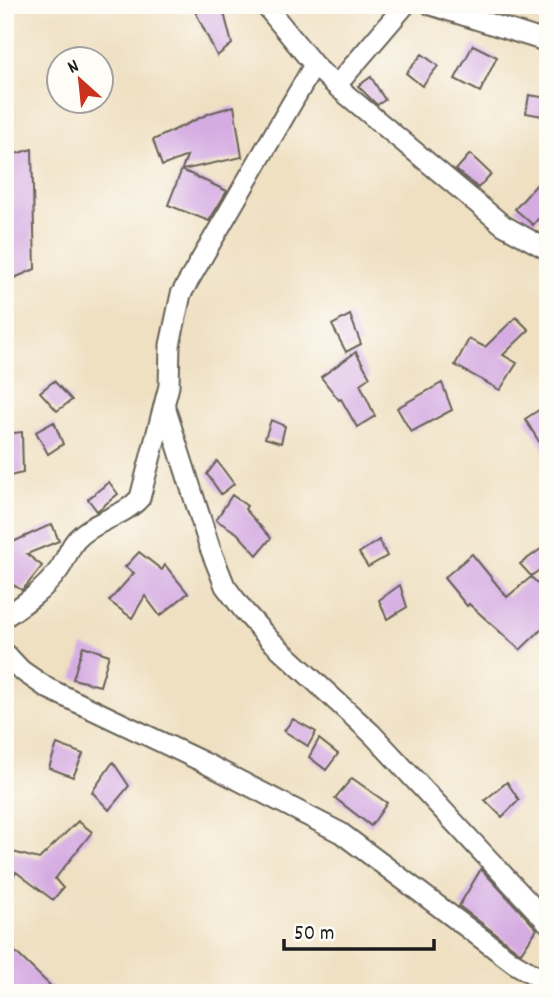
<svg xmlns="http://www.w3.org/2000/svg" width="553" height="998" viewBox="0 0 553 998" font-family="Dekko,sans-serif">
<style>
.building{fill:#d5ace2}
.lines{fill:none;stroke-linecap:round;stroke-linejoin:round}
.street-casing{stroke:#666156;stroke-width:23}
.street{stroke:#fff;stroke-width:19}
</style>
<rect width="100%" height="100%" fill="#fdfcf7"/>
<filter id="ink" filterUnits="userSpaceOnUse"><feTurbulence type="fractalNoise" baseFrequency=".0143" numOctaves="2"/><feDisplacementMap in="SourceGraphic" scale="14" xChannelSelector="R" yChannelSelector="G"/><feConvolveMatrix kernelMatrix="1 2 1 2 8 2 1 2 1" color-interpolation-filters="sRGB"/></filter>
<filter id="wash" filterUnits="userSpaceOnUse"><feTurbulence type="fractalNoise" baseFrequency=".00686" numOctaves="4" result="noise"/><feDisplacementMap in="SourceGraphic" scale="28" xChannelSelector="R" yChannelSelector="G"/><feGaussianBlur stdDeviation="1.57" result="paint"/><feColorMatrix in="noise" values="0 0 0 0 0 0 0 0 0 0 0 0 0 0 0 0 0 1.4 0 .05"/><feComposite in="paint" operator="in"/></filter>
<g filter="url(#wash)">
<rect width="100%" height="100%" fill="#efe0c2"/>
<g id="blocks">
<path class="building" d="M192 5H222L232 44 217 56Z
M473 45 497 57 480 92 455 79Z
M422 54 438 66 422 86 406 73Z
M371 77 385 100 377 105 358 86Z
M529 95 548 98V117L526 113Z
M234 106 242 157 182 170 227 191 209 221 168 205 187 156 162 166 153 140 210 113Z
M32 149 35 269 5 282V157Z
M470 154 491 174 478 188 456 170Z
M539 182 548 190V207L533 225 515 209Z
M350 315 361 344 346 352 332 325Z
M516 317 529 330 503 355 517 363 500 390 455 365 469 339 485 347Z
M356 352 370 377 360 384 375 416 357 427 341 399 339 400 321 377Z
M54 381 72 400 57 411 40 392Z
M442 383 452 410 411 432 397 408Z
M548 404V456L525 419Z
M271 420 285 426 281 443 265 438Z
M54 422 63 444 48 454 36 432Z
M22 432 23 473 5 477V434Z
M217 461 234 484 221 494 207 474Z
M109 482 118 494 97 511 88 499Z
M232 495 247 506 245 509 271 538 257 555 237 533 216 520Z
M52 524 59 541 27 554 42 566 26 586 22 590 5 580V536L13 542Z
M379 540 387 556 368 567 359 553Z
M548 544V564L531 576 520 564Z
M139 552 162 570 165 565 188 593 160 616 145 596 132 618 109 601 134 573 125 567Z
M472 554 507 597 531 577 548 593V623L520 650 469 604 467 606 444 578Z
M400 585 407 607 387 619 379 600Z
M83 646 109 655 100 686 73 679Z
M293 719 316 732 308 746 284 731Z
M319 739 338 754 326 770 309 757Z
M57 744 83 754 73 777 49 768Z
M113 762 129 786 109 810 92 792Z
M352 778 387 803 371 826 335 798Z
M507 782 519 800 502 817 485 800Z
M78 821 92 832 55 879 63 888 53 900 16 872 5 892V850L39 859Z
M481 869 537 929 521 953 459 906Z
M5 942 58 993H5Z"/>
</g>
</g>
<g filter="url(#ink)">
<use href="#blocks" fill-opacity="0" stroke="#666156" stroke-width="2"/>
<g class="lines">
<defs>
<path id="street" d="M265 5 314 65 336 86 503 225 548 250
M431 5 548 42
M336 86 405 5
M165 407 210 548 225 586 244 611 269 639 372 734 548 923
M5 617C24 604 44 590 58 571 66 561 69 547 77 539 95 520 123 517 140 498L169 386 170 345 181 294 314 65
M5 653 21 670 47 688 203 762 341 833 514 963 548 983"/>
</defs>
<use href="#street" class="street-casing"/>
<use href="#street" class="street"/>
</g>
</g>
<rect width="553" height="998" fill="none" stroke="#fdfcf7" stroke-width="28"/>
<g transform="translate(80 80) rotate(333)"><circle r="33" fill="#fdfcf7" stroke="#a3a29f" stroke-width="2"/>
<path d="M0-5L12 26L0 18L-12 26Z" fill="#c8321e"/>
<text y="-10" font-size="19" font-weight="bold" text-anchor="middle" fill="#1c1c1c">N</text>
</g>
<path d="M284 939v10h150v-10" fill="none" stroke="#1c1c1c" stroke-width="3.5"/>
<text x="294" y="939" font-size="21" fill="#1c1c1c" stroke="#fdfcf7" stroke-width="5" paint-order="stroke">50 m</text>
</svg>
